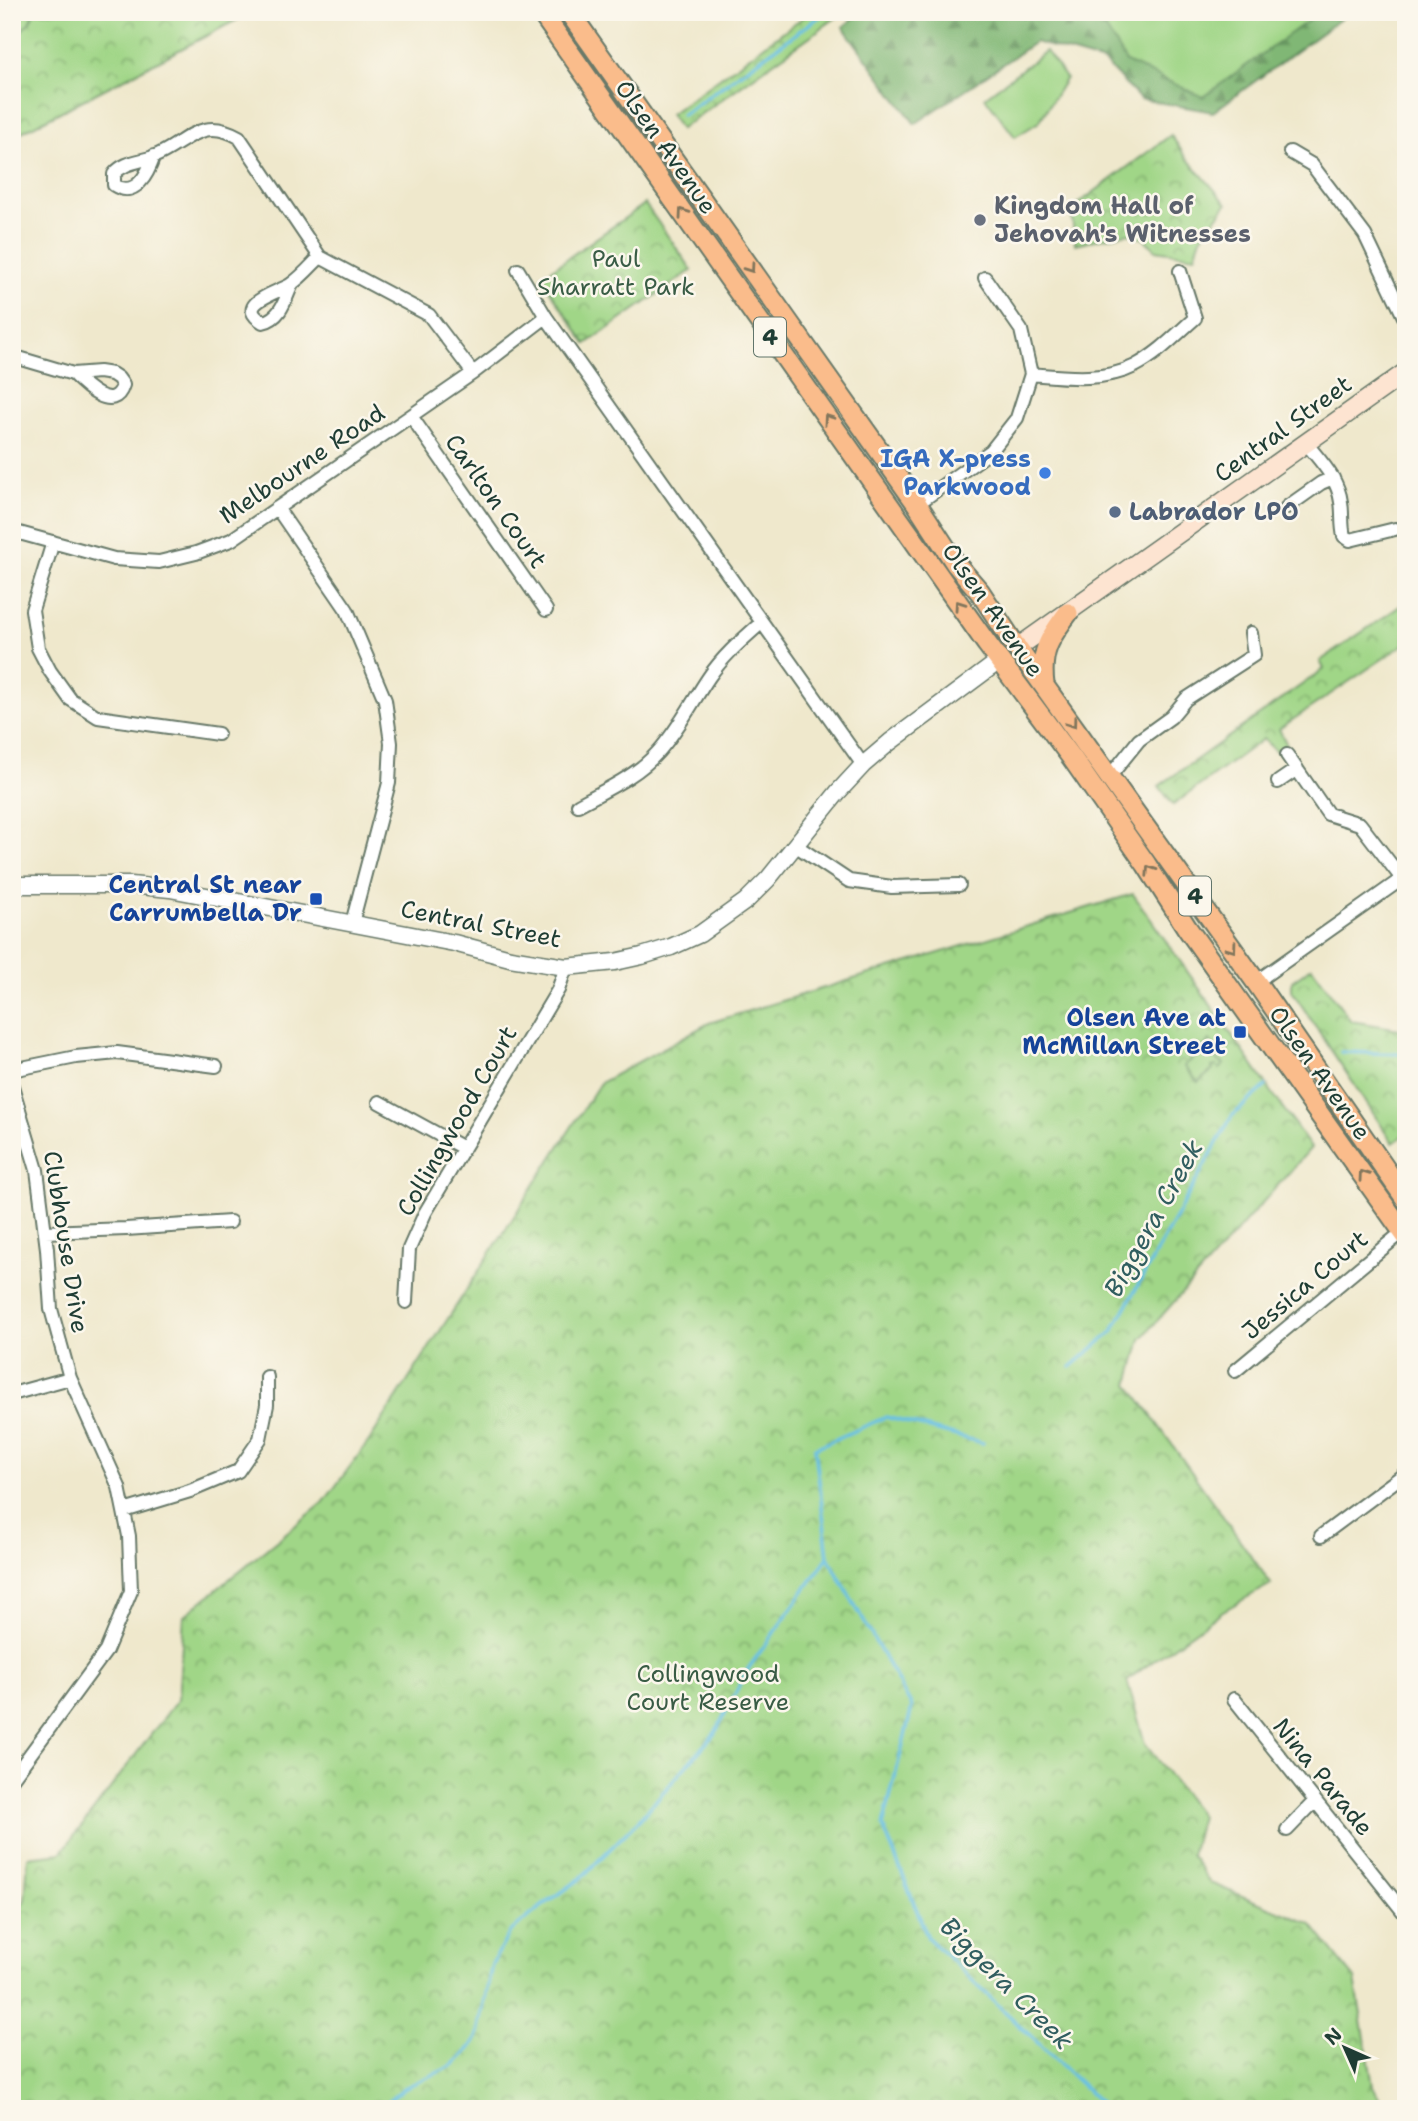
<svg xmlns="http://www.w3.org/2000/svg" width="1418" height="2121" viewBox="0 0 1418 2121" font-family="'Shantell Sans',sans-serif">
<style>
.forest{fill:url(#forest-firs);stroke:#507a54;stroke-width:2}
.park{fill:url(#park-crowns);stroke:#608a5e;stroke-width:2}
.garden{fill:#a0d687;stroke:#608a5e;stroke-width:2}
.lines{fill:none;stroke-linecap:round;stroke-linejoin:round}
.stream{stroke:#68c0e5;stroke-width:3.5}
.minor-casing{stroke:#687969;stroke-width:16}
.tertiary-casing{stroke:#687969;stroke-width:19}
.secondary-casing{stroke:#687969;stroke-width:21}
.primary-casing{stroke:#687969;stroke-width:23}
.minor{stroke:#fff;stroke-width:12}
.tertiary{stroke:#fff;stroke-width:16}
.secondary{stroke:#fde4d1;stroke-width:18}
.primary{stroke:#fabc8b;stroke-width:19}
.oneway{stroke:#82765b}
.worship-dot{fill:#6b7280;stroke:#fbf7ec;stroke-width:2.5}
.shop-dot{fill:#3f7fe0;stroke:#fbf7ec;stroke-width:2.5}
.service-dot{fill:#5c6f8a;stroke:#fbf7ec;stroke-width:2.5}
.transit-dot{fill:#1a4fb4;stroke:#fbf7ec;stroke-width:2.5}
.labels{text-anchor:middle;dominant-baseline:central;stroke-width:5;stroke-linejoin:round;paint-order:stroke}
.shield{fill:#fbf7ec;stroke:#61756b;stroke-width:2}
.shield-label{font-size:23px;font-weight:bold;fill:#1f3d34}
.street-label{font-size:24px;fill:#1f3d34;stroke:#fbf7ec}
.worship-label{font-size:24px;font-weight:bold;fill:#5b616d;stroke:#fbf7ec;text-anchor:start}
.park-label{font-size:24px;fill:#395c45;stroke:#fbf7ec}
.shop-label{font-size:24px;font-weight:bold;fill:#366cbe;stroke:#fbf7ec;text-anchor:end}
.service-label{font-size:24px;font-weight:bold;fill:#4e5e75;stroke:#fbf7ec;text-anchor:start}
.transit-label{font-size:24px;font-weight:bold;fill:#164399;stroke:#fbf7ec;text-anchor:end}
.water-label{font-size:26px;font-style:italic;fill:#315e60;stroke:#fbf7ec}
</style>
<defs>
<pattern id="forest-firs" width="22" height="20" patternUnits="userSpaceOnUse" patternTransform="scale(1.75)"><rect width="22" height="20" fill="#80b774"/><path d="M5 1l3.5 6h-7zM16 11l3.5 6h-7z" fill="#689660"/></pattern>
<pattern id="park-crowns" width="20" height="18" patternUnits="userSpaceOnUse" patternTransform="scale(1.75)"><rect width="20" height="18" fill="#a0d687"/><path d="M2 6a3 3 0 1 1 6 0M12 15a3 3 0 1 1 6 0" fill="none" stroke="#82af6f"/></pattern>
</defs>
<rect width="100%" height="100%" fill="#fbf7ec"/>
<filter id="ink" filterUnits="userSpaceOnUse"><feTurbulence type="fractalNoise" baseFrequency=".0143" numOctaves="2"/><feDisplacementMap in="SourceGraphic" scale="14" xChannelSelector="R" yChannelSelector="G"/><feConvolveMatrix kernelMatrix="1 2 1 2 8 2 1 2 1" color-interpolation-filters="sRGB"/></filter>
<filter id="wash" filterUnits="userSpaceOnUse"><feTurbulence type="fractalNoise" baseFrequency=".00686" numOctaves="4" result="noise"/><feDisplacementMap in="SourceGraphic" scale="28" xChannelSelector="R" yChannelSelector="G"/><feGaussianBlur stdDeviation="1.57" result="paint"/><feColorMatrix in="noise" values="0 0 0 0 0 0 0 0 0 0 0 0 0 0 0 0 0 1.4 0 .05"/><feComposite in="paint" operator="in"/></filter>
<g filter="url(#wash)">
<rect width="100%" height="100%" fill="#efe8cc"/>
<path class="forest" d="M861 12H1350L1213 112 1140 99 1104 62 1035 42 915 124 843 27Z"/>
<path class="park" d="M12 12H252L12 137Z
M806 12H844L680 129 670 114 806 15Z
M1171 135 1185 156 1227 204 1201 238 1195 256 1156 250 1144 239 1128 233 1075 244 1071 209Z
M645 204 692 270 586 344 541 277Z
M1406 602V643L1279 729 1288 747 1278 753 1263 739 1173 805 1159 786 1324 669 1320 661Z
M1133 894 1311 1148 1141 1339 1129 1384 1271 1584 1223 1611 1127 1680 1145 1744 1201 1816 1191 1855 1210 1883 1311 1924 1355 1979 1373 2086 1385 2109H12V1917L25 1900 28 1857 61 1853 178 1699 184 1616 323 1503 369 1441 600 1083 709 1023Z
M1312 967 1351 1021 1406 1030V1134L1393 1143 1292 991V981Z"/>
<path class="garden" d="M12 12H35L29 23 12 40Z
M1096 12H1320L1203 97 1126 62Z
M1046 51 1066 78 1039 122 1015 137 985 97Z
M1209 1041 1212 1043 1213 1047 1218 1049 1215 1053 1219 1056 1217 1060 1224 1064 1220 1069 1216 1066 1212 1067 1213 1070 1198 1082 1184 1066 1197 1055Z"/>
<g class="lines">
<path class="stream" d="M682 115 826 12
M1341 1052 1406 1054
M1071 1367 1112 1332 1232 1116 1266 1086
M983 1443 886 1417 815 1448 828 1557 912 1707 883 1826 928 1938 1107 2109
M379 2109 404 2088 452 2066 466 2053 477 2038 492 1964 510 1932 541 1907 580 1879 638 1821 715 1733 748 1669 828 1557"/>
</g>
</g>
<g filter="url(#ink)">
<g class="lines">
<defs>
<path id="minor" d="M1290 152 1312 165 1365 235 1406 321
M154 156C148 173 136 199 114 185V174C124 162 139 162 153 157 186 144 200 115 239 137L320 257 429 315 473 373
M518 270 546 317 863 765
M292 284C285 300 281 318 263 322 232 304 279 292 290 285 301 278 311 266 320 257
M12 356 73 374 99 372 112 374 118 378 123 385C114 415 84 385 73 374
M1031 374C1065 377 1104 382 1135 366 1158 354 1176 335 1195 318L1180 271
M411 416 546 610
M1306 443C1320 461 1338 478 1341 502 1343 513 1341 525 1344 536L1350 540 1395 529
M917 504 991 451 1017 418 1031 374 1021 330 985 278
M1287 507 1321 483 1333 478
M277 508 347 610 385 700 391 743 389 783 352 923
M12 531 114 559 159 562 196 553 231 540 473 373 546 317
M53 542 32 610 38 648 50 671 70 699 98 717 218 734
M1287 755 1328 814 1360 824 1406 884
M1110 776 1139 740 1171 717 1186 699 1254 655 1251 633
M1278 782 1297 769
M578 805C605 790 637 776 658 752 679 729 692 702 709 677 723 656 743 639 761 623
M795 845 849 881 892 887 959 885
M1256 982 1406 876
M12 1070 76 1057 117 1053 216 1066
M12 1086 37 1170 47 1249 51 1309 70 1378 119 1487 129 1536 131 1591 106 1651 12 1779
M379 1102 463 1148
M45 1232 126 1229 230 1222
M406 1302 409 1249 425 1213 558 990 566 967
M1235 1371 1406 1229
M12 1394 70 1378
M124 1511 190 1491 238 1471 260 1439 267 1405V1377
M1321 1536 1406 1473
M1234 1699 1406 1915
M1287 1830 1315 1801"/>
<path id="tertiary" d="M12 885H131L170 889 454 943 510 958 566 967 615 962 642 956 671 947 700 934 746 901 768 879 838 792 863 765 890 742 999 661"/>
<path id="secondary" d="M1017 648 1406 372"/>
<path id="primary" d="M541 12 987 644 1072 758 1146 864 1187 928 1406 1236
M569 12 917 504 956 564 980 592 1017 648 1256 982 1406 1199
M1044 684C1040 652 1049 638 1068 613"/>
</defs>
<use href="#minor" class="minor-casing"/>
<use href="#tertiary" class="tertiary-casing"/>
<use href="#secondary" class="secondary-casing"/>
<use href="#primary" class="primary-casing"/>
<use href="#minor" class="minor"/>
<use href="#tertiary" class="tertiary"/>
<use href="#secondary" class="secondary"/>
<use href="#primary" class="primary"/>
</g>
<defs><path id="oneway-chevron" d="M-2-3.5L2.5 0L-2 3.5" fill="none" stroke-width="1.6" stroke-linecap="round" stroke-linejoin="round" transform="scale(1.75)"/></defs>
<g class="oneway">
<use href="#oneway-chevron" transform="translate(683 213) rotate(-125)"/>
<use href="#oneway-chevron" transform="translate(750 268) rotate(55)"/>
<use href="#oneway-chevron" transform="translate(828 419) rotate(-125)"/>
<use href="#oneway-chevron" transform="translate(959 605) rotate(-125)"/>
<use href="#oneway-chevron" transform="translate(1072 723) rotate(54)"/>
<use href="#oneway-chevron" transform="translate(1150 870) rotate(-123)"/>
<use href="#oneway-chevron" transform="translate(1232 948) rotate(54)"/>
<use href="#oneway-chevron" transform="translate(1363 1175) rotate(-125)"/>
</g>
</g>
<circle class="worship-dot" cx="980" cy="220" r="7"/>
<circle class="shop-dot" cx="1045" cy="473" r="7"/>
<circle class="service-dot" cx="1115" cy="512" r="7"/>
<g class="transit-dot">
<rect x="309" y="892" width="14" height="14" rx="3.5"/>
<rect x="1233" y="1025" width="14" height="14" rx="3.5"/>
</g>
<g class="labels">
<g class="shield">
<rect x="754" y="317.5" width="32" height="39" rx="5"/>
<rect x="1179" y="876.5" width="32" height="39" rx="5"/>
</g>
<g class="shield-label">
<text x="770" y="337">4</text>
<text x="1195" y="896">4</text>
</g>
<g class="street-label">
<text transform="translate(666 147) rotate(55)">Olsen Avenue</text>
<text transform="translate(1283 429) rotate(-36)">Central Street</text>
<text transform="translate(302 464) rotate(-34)">Melbourne Road</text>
<text transform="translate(496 501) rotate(55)">Carlton Court</text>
<text transform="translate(993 610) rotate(55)">Olsen Avenue</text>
<text transform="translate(481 924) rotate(11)">Central Street</text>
<text transform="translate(1320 1073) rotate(55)">Olsen Avenue</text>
<text transform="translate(457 1121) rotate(-60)">Collingwood Court</text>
<text transform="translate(66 1242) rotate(81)">Clubhouse Drive</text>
<text transform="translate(1305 1285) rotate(-40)">Jessica Court</text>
<text transform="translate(1323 1777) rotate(51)">Nina Parade</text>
</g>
<g class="worship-label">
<text x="994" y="206">Kingdom Hall of<tspan x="994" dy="28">Jehovah's Witnesses</tspan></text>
</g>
<g class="park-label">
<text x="616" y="259">Paul<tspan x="616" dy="28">Sharratt Park</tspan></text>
<text x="708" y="1674">Collingwood<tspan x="708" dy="28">Court Reserve</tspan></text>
</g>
<g class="shop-label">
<text x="1031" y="459">IGA X-press<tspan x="1031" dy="28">Parkwood</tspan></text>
</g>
<g class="service-label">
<text x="1129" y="512">Labrador LPO</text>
</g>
<g class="transit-label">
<text x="302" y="885">Central St near<tspan x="302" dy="28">Carrumbella Dr</tspan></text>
<text x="1226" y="1018">Olsen Ave at<tspan x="1226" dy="28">McMillan Street</tspan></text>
</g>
<g class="water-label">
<text transform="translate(1153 1218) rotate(-61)">Biggera Creek</text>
<text transform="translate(1007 1983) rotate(45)">Biggera Creek</text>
</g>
</g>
<rect width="1418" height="2121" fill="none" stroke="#fbf7ec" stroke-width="42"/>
<g transform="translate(1345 2048) rotate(315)" stroke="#fbf7ec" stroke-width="5" paint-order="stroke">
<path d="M0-5L12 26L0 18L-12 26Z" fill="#1f3d34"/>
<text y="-10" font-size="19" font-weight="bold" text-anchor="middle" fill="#1f3d34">N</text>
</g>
</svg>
